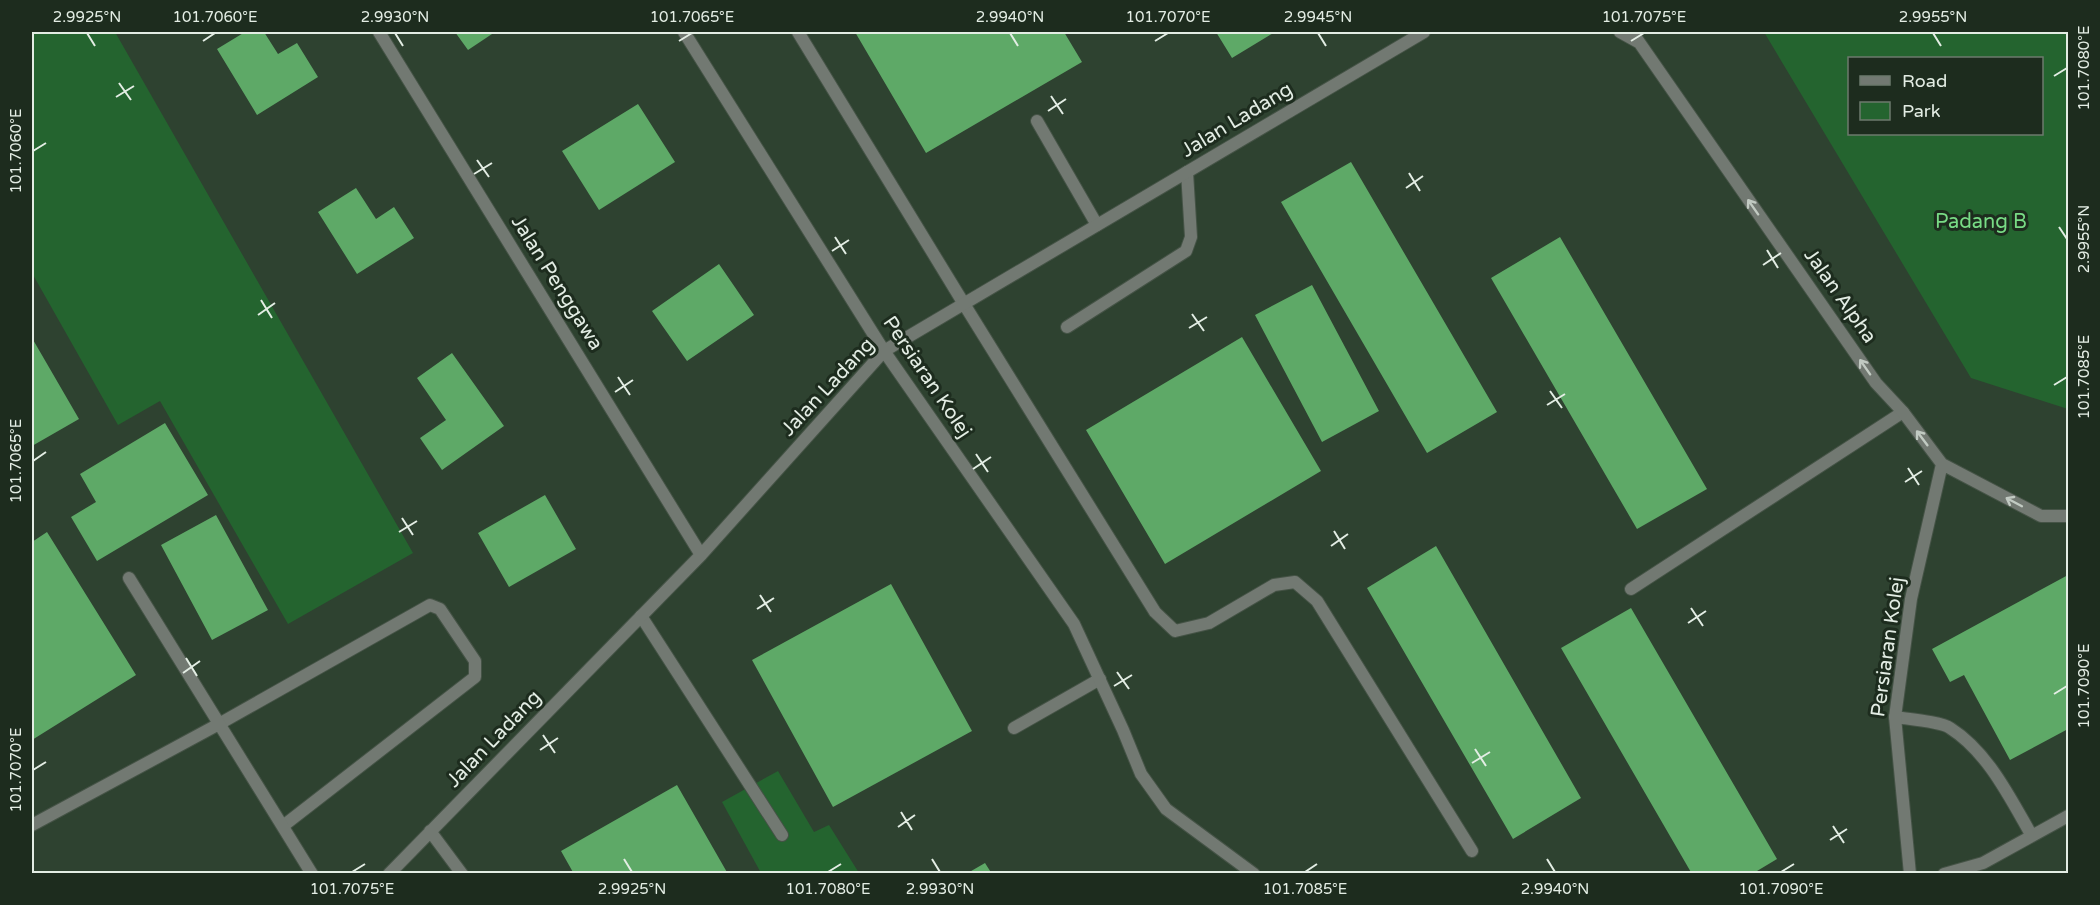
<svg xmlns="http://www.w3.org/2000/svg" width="2100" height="905" viewBox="0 0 2100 905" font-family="'Varela Round',sans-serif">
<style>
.built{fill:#2e4230;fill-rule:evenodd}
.green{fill:#24642f;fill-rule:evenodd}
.building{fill:#5ea967}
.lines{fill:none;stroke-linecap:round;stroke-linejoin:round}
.service-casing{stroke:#455346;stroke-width:14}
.minor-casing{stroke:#455346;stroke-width:14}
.service{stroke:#727972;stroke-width:12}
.minor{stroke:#727972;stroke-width:12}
.oneway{stroke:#c1cac2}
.ticks{fill:none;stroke:#e3ede4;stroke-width:2}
.labels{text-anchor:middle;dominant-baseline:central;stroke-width:6;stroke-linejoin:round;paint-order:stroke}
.street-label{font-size:20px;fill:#e3ede4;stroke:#1d2c1e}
.park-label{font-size:20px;fill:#78db85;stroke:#1d2c1e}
.neatline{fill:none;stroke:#e3ede4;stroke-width:2}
.ticks-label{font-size:15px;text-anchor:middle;fill:#e3ede4}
</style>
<rect width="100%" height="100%" fill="#273628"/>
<path class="built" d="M32 32H2068V873H32ZM1850 58H2042V134H1850Z"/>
<path class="green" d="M32 32H115L413 553 288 624 160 401 118 425 32 273Z
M1764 32H2068V409L1971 378ZM1850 58H2042V134H1850Z
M778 771 814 832 829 825 859 873H761L722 802Z"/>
<path class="building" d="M245 32H264L278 54 297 43 318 77 257 115 217 49Z
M455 32H495L468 50Z
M855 32H1064L1082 62 926 153Z
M1216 32H1275L1232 58Z
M638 104 675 162 599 210 562 151Z
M1351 162 1497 412 1427 453 1281 202Z
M356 188 376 219 394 207 414 238 357 274 318 212Z
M1560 237 1707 489 1637 529 1491 278Z
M719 264 754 315 687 361 652 311Z
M1312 285 1379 411 1322 442 1255 315Z
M1242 337 1321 471 1165 564 1086 430Z
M32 338 79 419 32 446Z
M452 353 504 426 442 470 420 438 446 420 417 378Z
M165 423 208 495 97 561 71 517 96 502 80 474Z
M545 495 576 549 509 587 478 533Z
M216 515 268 610 212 640 161 545Z
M47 532 136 675 32 740V542Z
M1436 546 1581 798 1513 839 1367 588Z
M2068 575V729L2010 760 1964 675 1950 682 1932 649Z
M891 584 972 731 833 807 752 660Z
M1631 608 1777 859 1752 874H1692L1561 648Z
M677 785 728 874H574L561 851Z
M985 863 992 874H966Z"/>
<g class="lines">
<defs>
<path id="service" d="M798 32 964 304 1155 612 1175 631 1209 623 1274 585 1295 582 1317 601 1472 851
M1037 121 1097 225
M1067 327 1186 251 1191 237 1187 172
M1631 589 1903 412
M641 616 782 835
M1895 717C1908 719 1942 722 1950 728 1988 752 2010 798 2032 836
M219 724 430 605 440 609 475 661V677L283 826
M1014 728 1100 679
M1944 874 1983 863 2068 816"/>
<path id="minor" d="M379 32 701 555
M684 32 884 351 1074 624 1123 730 1141 774 1166 809 1254 874
M1620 32 1638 42
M1632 32 1876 383 1903 412 1942 464 2041 516H2068
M129 578 312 874
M32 825 219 724
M430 831 462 874
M389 874 701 555 884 351 1424 32
M1910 874 1895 717 1911 599 1942 464"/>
</defs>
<use href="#service" class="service-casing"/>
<use href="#minor" class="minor-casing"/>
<use href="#service" class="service"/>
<use href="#minor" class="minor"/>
</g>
<defs><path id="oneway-shaft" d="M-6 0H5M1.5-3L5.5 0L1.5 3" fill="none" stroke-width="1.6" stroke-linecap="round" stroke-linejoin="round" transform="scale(1.5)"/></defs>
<g class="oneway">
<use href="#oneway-shaft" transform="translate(1753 207) rotate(-125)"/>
<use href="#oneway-shaft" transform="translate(1865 367) rotate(-125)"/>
<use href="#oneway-shaft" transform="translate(1922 438) rotate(-127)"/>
<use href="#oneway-shaft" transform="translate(2014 502) rotate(-152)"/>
</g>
<path class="ticks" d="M87 33 95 46M395 33 403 46M1010 33 1018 46M1318 33 1326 46M1933 33 1941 46M203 41 215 33M679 41 692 33M1155 41 1168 33M1631 41 1644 33M2054 76 2067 68M119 83 131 100M1051 96 1063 114M116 97 134 86M1048 111 1066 99M33 151 46 143M477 160 489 177M1409 173 1420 191M474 174 492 163M1406 188 1423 176M2059 227 2067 239M835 237 846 254M1767 250 1778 268M832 251 849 240M1763 265 1781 253M261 300 272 318M1192 314 1204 331M258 315 275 303M1189 328 1207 317M618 377 630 395M2054 385 2067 377M1550 391 1562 408M615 392 633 380M1547 405 1565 394M976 454 988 472M33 461 46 452M1908 468 1919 485M973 469 991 457M1905 482 1922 471M402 518 413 535M1334 531 1345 549M399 532 417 521M1331 546 1348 534M760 595 771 612M1691 608 1703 626M757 609 774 598M1688 623 1706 611M186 658 197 676M1117 672 1129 689M183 673 200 661M1114 686 1132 675M2054 694 2067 686M543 735 555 753M1475 749 1486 766M540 750 558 738M1472 763 1490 752M33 770 46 762M901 812 912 830M1833 826 1844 843M898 827 915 815M1830 840 1847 829M624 859 632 872M932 859 940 872M1547 859 1555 872M352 872 365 864M828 872 841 864M1305 872 1317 864M1781 872 1794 864"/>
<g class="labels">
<g class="street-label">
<text transform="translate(1237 120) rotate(-31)">Jalan Ladang</text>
<text transform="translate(557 283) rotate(58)">Jalan Penggawa</text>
<text transform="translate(1840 296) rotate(55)">Jalan Alpha</text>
<text transform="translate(927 377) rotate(56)">Persiaran Kolej</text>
<text transform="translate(828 387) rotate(-47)">Jalan Ladang</text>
<text transform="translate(1888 647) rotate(-82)">Persiaran Kolej</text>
<text transform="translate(494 739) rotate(-46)">Jalan Ladang</text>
</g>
<g class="park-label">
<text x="1981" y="222">Padang B</text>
</g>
</g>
<rect width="2100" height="905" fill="none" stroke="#1d2c1e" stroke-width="66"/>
<rect x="1848" y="57" width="195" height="78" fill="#1d2c1e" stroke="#6c796d" stroke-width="1.5"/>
<rect x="1860" y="76" width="30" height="9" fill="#727972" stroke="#6c796d" stroke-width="1.5"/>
<text x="1902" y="87" font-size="18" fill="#e3ede4">Road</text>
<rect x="1860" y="102" width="30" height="18" fill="#24642f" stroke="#6c796d" stroke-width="1.5"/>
<text x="1902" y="117" font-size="18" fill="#e3ede4">Park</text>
<rect x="33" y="33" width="2034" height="839" class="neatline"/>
<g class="ticks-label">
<text x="87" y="22">2.9925°N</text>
<text x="215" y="22">101.7060°E</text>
<text x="395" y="22">2.9930°N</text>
<text x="692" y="22">101.7065°E</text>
<text x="1010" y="22">2.9940°N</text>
<text x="1168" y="22">101.7070°E</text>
<text x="1318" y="22">2.9945°N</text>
<text x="1644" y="22">101.7075°E</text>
<text x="1933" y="22">2.9955°N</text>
<text transform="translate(2084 68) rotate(-90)" y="5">101.7080°E</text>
<text transform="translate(16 151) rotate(-90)" y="5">101.7060°E</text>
<text transform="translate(2084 239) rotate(-90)" y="5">2.9955°N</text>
<text transform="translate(2084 377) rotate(-90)" y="5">101.7085°E</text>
<text transform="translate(16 461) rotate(-90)" y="5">101.7065°E</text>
<text transform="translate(2084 686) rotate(-90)" y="5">101.7090°E</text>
<text transform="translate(16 770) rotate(-90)" y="5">101.7070°E</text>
<text x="352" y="894">101.7075°E</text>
<text x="632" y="894">2.9925°N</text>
<text x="828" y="894">101.7080°E</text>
<text x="940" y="894">2.9930°N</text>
<text x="1305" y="894">101.7085°E</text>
<text x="1555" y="894">2.9940°N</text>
<text x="1781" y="894">101.7090°E</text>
</g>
</svg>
